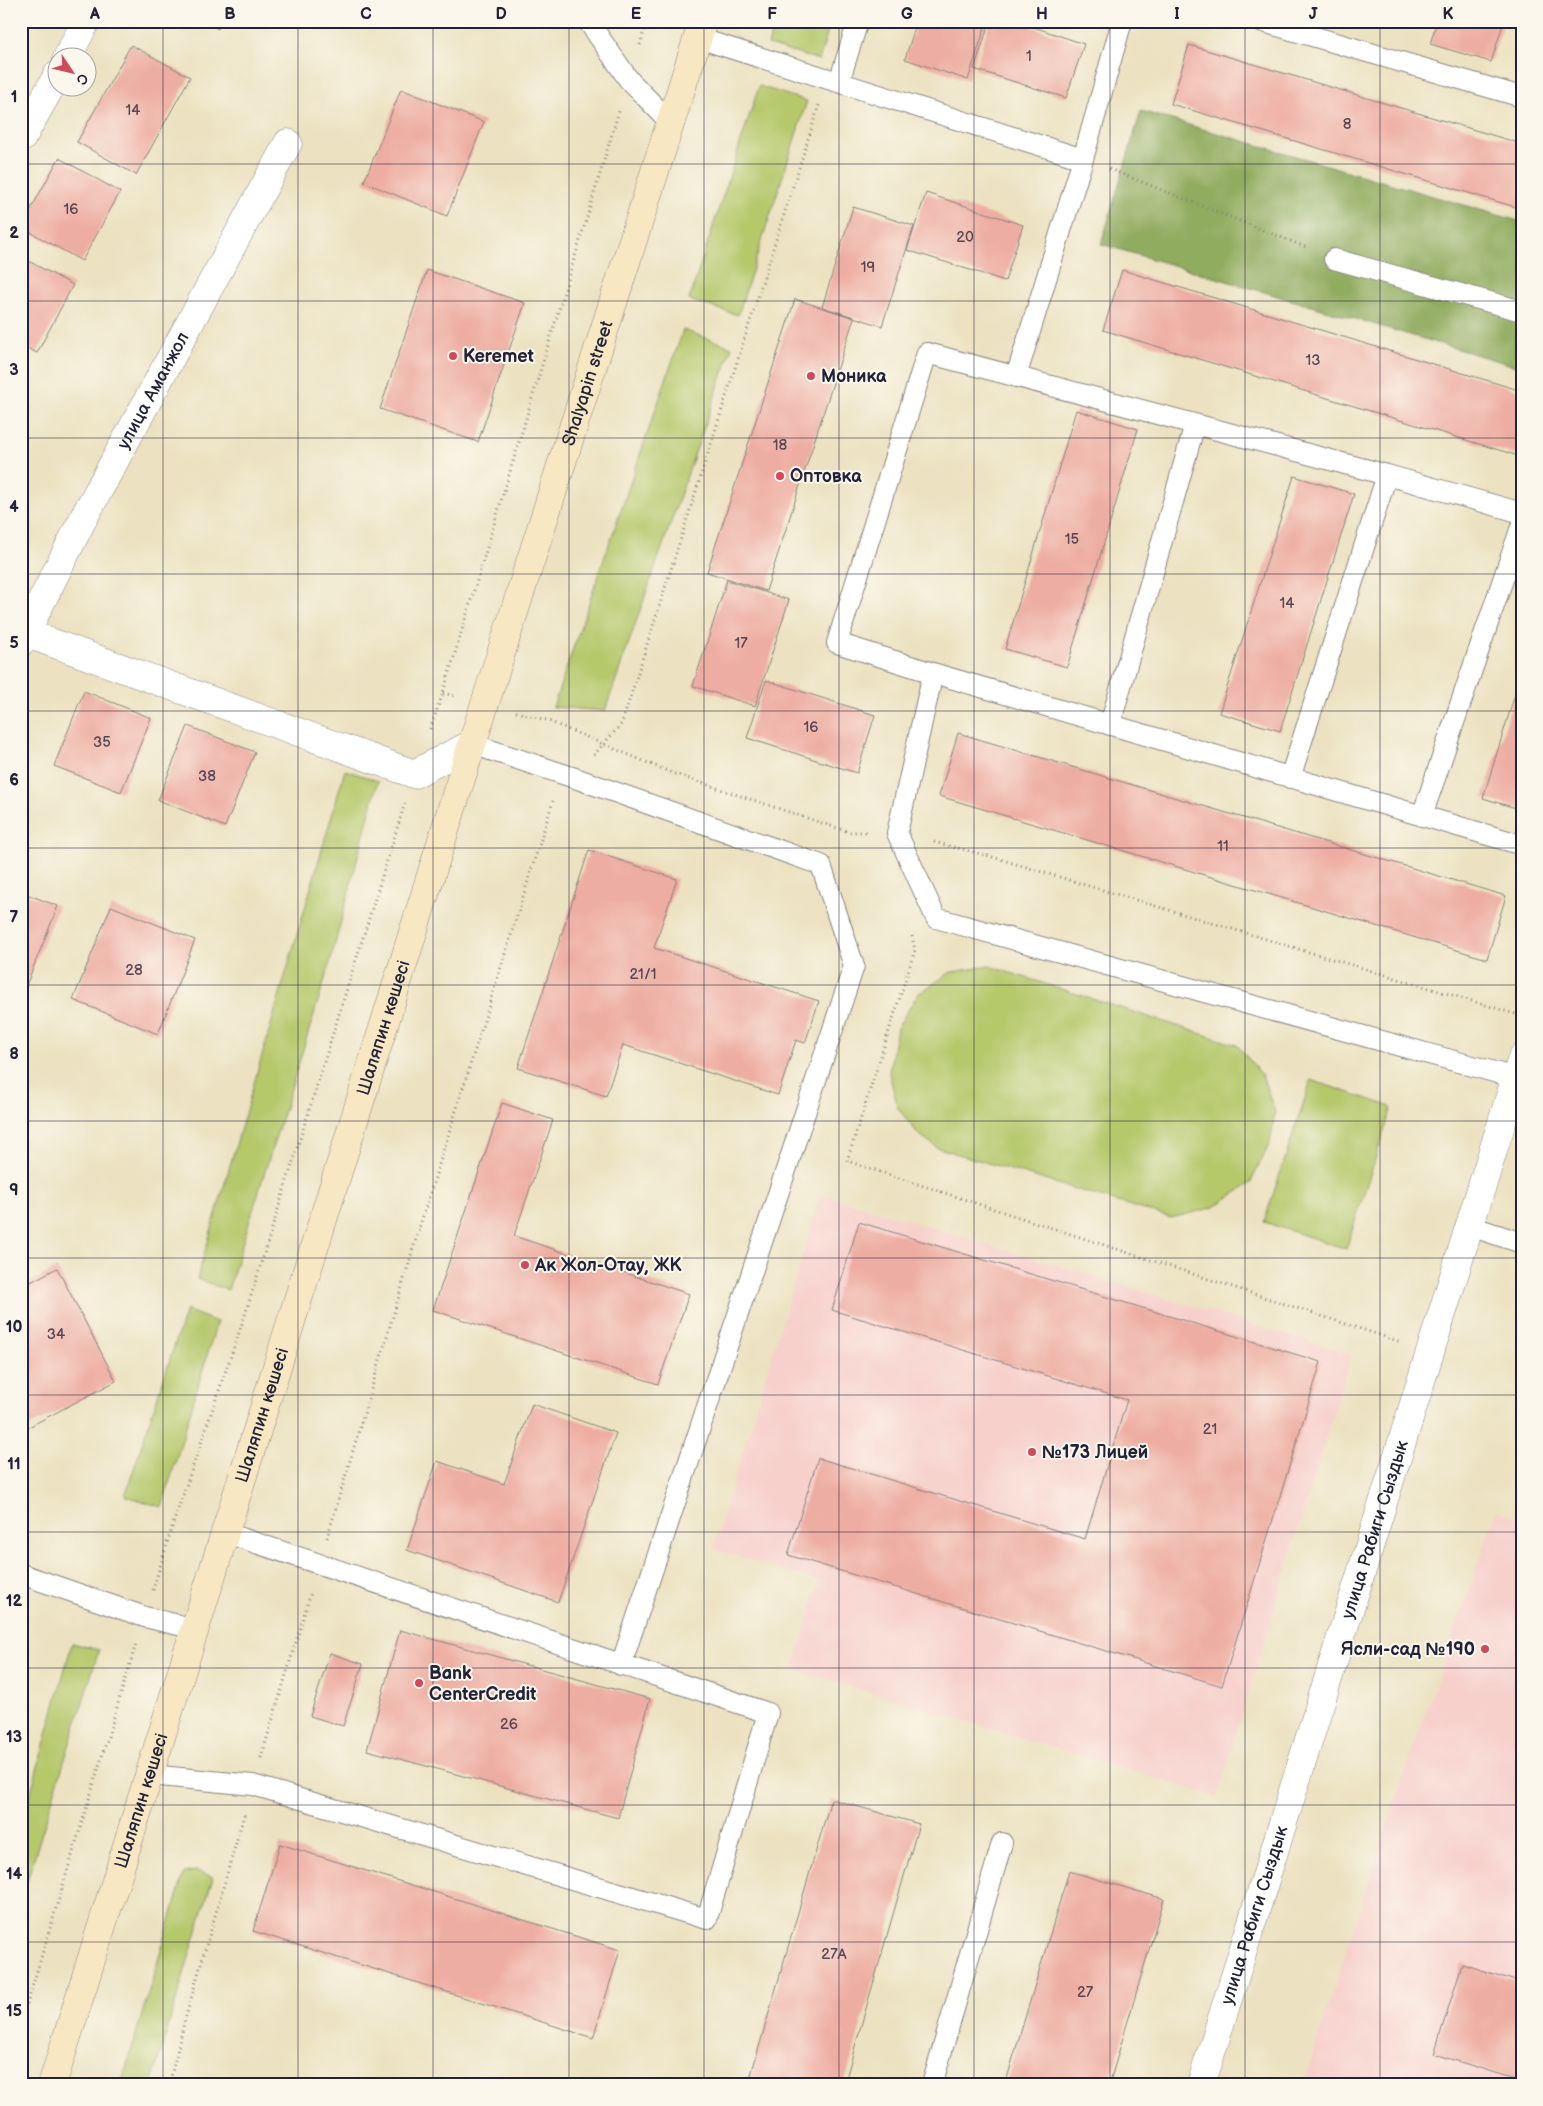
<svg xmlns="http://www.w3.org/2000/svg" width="1543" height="2106" viewBox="0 0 1543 2106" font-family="'Balsamiq Sans',sans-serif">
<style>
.built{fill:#f7d0cc}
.green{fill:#b5c86b;stroke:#6c7553}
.forest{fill:#90ac5f;stroke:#59674d}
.building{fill:#eeada2}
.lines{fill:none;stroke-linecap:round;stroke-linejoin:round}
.lane-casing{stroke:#87827e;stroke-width:22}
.street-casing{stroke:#87827e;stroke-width:29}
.secondary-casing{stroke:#87827e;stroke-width:29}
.path{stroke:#87827e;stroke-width:3;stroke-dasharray:1 4;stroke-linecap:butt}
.lane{stroke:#fff;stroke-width:20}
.street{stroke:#fff;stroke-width:28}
.secondary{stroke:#f8e7c3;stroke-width:28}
.grid{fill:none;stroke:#22223b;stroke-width:1;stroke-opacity:0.55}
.poi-dot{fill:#d1495b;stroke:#fbf7ec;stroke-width:2}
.labels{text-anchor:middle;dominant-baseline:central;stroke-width:4;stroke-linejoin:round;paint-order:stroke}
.number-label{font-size:15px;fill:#554555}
.poi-label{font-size:18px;font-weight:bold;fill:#22223b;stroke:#fbf7ec;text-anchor:start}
.street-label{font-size:18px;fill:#22223b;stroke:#fbf7ec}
.neatline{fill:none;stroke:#22223b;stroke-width:2}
.grid-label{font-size:16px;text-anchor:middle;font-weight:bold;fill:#22223b}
</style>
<rect width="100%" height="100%" fill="#fbf7ec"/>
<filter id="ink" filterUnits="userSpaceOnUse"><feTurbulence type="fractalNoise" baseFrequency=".02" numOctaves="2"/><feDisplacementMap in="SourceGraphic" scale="10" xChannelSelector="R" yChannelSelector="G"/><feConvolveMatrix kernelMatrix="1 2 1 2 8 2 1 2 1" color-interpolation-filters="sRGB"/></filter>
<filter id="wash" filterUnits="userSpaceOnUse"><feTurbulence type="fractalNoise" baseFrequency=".0096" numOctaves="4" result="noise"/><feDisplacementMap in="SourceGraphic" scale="20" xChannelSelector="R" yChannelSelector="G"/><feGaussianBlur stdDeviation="1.12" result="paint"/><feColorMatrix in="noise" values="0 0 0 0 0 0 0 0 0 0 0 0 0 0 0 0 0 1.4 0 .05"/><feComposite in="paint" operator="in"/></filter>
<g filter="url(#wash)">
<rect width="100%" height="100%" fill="#ece2c1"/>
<path class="built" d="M821 1194 1351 1354 1217 1797 793 1669 820 1581 713 1549Z
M1497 1511 1522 1519V2085H1303L1402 1779Z"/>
<path class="green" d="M775 21H831L819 60 768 45Z
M759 86 807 101 738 315 689 300Z
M683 330 732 347 605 711 553 707Z
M345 770 378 781 330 963 228 1290 197 1279Z
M989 966 1237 1045 1262 1075 1275 1112 1270 1143 1250 1184 1212 1208 1171 1218 938 1148 918 1134 898 1108 889 1073 897 1028 918 994 951 972Z
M1311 1080 1392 1107 1346 1249 1264 1222Z
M186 1310 217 1322 162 1507 125 1496Z
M72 1643 99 1650 21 1900V1828Z
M196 1871 213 1877 151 2085H121L184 1873Z"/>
<path class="forest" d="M1141 111 1522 222V368L1101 244Z"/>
<g id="blocks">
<path class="building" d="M204 21H223L218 29Z
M917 21H987L968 80 905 59Z
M990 21H1016L1084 44 1066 98 974 69Z
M1437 21H1504L1491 62 1430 44Z
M131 45 190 77 136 175 77 142Z
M1189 45 1522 144V209L1171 104Z
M401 89 484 122 447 216 364 182Z
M59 158 120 192 82 261 21 227Z
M926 193 1023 225 1005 281 907 250Z
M853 207 914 226 882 326 822 307Z
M21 257 73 285 37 353 21 345Z
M427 270 525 303 478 442 380 409Z
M1122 270 1522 391V457L1103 330Z
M795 299 854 318 766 591 707 572Z
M1076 410 1138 429 1067 667 1005 649Z
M1294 476 1354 494 1280 731 1219 713Z
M727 580 789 600 755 706 693 686Z
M1521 675H1522V810L1483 798Z
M766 680 875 715 857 773 747 738Z
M84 691 151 718 121 792 54 766Z
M188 726 255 752 225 827 158 800Z
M958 733 1506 896 1487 959 939 796Z
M589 850 677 879 654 948 819 1001 805 1043 796 1040 778 1095 623 1045 606 1096 518 1068Z
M21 892 58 906 21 998Z
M111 906 195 940 158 1034 73 1000Z
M502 1103 553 1120 514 1236 689 1294 658 1384 433 1310Z
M859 1222 1321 1362 1222 1686 788 1555 818 1458 1085 1539 1127 1400 832 1310Z
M57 1268 116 1381 21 1431V1287Z
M532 1404 616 1433 558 1602 407 1550 437 1461 504 1484Z
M400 1630 650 1699 618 1818 367 1750Z
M330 1653 363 1664 343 1726 310 1716Z
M831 1799 919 1824 844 2085H748Z
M280 1844 620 1950 593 2038 253 1931Z
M1069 1871 1164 1899 1109 2085H1005Z
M1462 1964 1522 1983V2081L1434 2054Z"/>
</g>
</g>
<g filter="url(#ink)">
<use href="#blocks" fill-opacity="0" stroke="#87827e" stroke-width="1"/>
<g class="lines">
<defs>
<path id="lane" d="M588 21 629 80 670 122
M1260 21 1522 97
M698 38 1083 159 1016 377
M839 82 858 21
M1083 159 1122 21
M1334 259 1522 311
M933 673 837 643 927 353 1387 475
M1110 725 1195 424
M472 744 575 778 821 865 854 966 621 1665
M1290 778 1387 475 1522 513
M1422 816 1522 524
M1516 1078 936 918 897 833 933 673 1522 845
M1470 1226 1522 1243
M21 1574 145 1617 195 1629
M150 1775 253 1785 707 1919 768 1713 226 1533
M932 2085 1002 1843"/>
<g id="street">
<path d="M67 58 86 21"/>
<path d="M22 138 58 74"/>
<path d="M25 633 414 774 472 744"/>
<path id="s1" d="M21 642 84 517 288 143"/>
<path id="s2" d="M1201 2085 1522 1058"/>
</g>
<g id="secondary">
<path id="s3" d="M52 2085 472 744 703 21"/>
</g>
</defs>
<use href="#lane" class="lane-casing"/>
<use href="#street" class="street-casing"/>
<use href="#secondary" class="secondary-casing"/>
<path class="path" d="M640 45 647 21
M1109 169 1308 248
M443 693 455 696
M516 712 546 720 672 773 849 832H869
M430 729 443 693 619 111
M594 755 622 723 819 105
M934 842 989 856 1522 1016
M912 936 915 950 847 1161 1401 1342
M327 1538 421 1222 553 801
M153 1590 172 1527 245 1315 405 803
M261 1758 311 1592
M21 2024 136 1644
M169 2085 184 2023 245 1812"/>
<use href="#lane" class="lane"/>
<use href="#street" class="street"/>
<use href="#secondary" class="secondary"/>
</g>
</g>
<path class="grid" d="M163 21V2085M298 21V2085M433 21V2085M569 21V2085M704 21V2085M839 21V2085M974 21V2085M1110 21V2085M1245 21V2085M1380 21V2085M21 164H1522M21 301H1522M21 438H1522M21 574H1522M21 711H1522M21 848H1522M21 985H1522M21 1121H1522M21 1258H1522M21 1395H1522M21 1532H1522M21 1668H1522M21 1805H1522M21 1942H1522"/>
<g class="poi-dot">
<circle cx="453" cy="356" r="5"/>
<circle cx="811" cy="376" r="5"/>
<circle cx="780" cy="476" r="5"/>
<circle cx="525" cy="1265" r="5"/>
<circle cx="1032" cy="1452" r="5"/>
<circle cx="1485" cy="1649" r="5"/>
<circle cx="419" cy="1683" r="5"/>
</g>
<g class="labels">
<g class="number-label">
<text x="1029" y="56">1</text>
<text x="133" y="110">14</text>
<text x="1347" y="124">8</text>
<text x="71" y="209">16</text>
<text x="965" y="237">20</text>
<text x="868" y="267">19</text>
<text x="1313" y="360">13</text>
<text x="780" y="445">18</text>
<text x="1072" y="539">15</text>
<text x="1287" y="603">14</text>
<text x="741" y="643">17</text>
<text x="811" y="727">16</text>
<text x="102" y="742">35</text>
<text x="207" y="776">38</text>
<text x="1223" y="846">11</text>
<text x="134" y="970">28</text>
<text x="643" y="974">21/1</text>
<text x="56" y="1334">34</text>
<text x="1210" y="1429">21</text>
<text x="509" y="1724">26</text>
<text x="834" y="1954">27А</text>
<text x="1085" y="1992">27</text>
</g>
<g class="poi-label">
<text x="463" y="356">Keremet</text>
<text x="821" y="376">Моника</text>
<text x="790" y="476">Оптовка</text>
<text x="535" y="1265">Ак Жол-Отау, ЖК</text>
<text x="1042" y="1452">№173 Лицей</text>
<text x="1475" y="1649" text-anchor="end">Ясли-сад №190</text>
<text x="429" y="1673">Bank<tspan x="429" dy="21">CenterCredit</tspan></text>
</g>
<g class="street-label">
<text stroke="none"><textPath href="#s3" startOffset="1784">Shalyapin street</textPath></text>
<text stroke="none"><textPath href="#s1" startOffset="284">улица Аманжол</textPath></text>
<text stroke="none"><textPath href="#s3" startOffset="1108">Шаляпин көшесі</textPath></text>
<text stroke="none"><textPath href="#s3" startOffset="702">Шаляпин көшесі</textPath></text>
<text stroke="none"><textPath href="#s2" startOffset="582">улица Рабиги Сыздык</textPath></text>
<text stroke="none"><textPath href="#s3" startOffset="298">Шаляпин көшесі</textPath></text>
<text stroke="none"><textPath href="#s2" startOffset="178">улица Рабиги Сыздык</textPath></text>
</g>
</g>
<rect width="1543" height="2106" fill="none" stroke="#fbf7ec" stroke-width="55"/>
<g transform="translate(72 72) rotate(125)"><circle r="24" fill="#fbf7ec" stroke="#a4a2a5"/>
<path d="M0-4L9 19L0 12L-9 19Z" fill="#d1495b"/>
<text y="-8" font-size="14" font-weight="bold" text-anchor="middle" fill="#22223b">С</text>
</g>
<rect x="28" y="28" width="1488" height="2050" class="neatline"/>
<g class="grid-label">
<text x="95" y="19">A</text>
<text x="230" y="19">B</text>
<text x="366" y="19">C</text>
<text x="501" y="19">D</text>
<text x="636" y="19">E</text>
<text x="772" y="19">F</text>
<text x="907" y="19">G</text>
<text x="1042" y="19">H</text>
<text x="1177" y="19">I</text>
<text x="1313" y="19">J</text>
<text x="1448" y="19">K</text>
<text x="14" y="102">1</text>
<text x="14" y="238">2</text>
<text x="14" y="375">3</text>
<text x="14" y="512">4</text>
<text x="14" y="648">5</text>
<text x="14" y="785">6</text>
<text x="14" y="922">7</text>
<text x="14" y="1059">8</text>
<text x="14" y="1195">9</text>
<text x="14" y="1332">10</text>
<text x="14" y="1469">11</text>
<text x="14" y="1606">12</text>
<text x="14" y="1742">13</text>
<text x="14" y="1879">14</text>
<text x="14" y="2016">15</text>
</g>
</svg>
